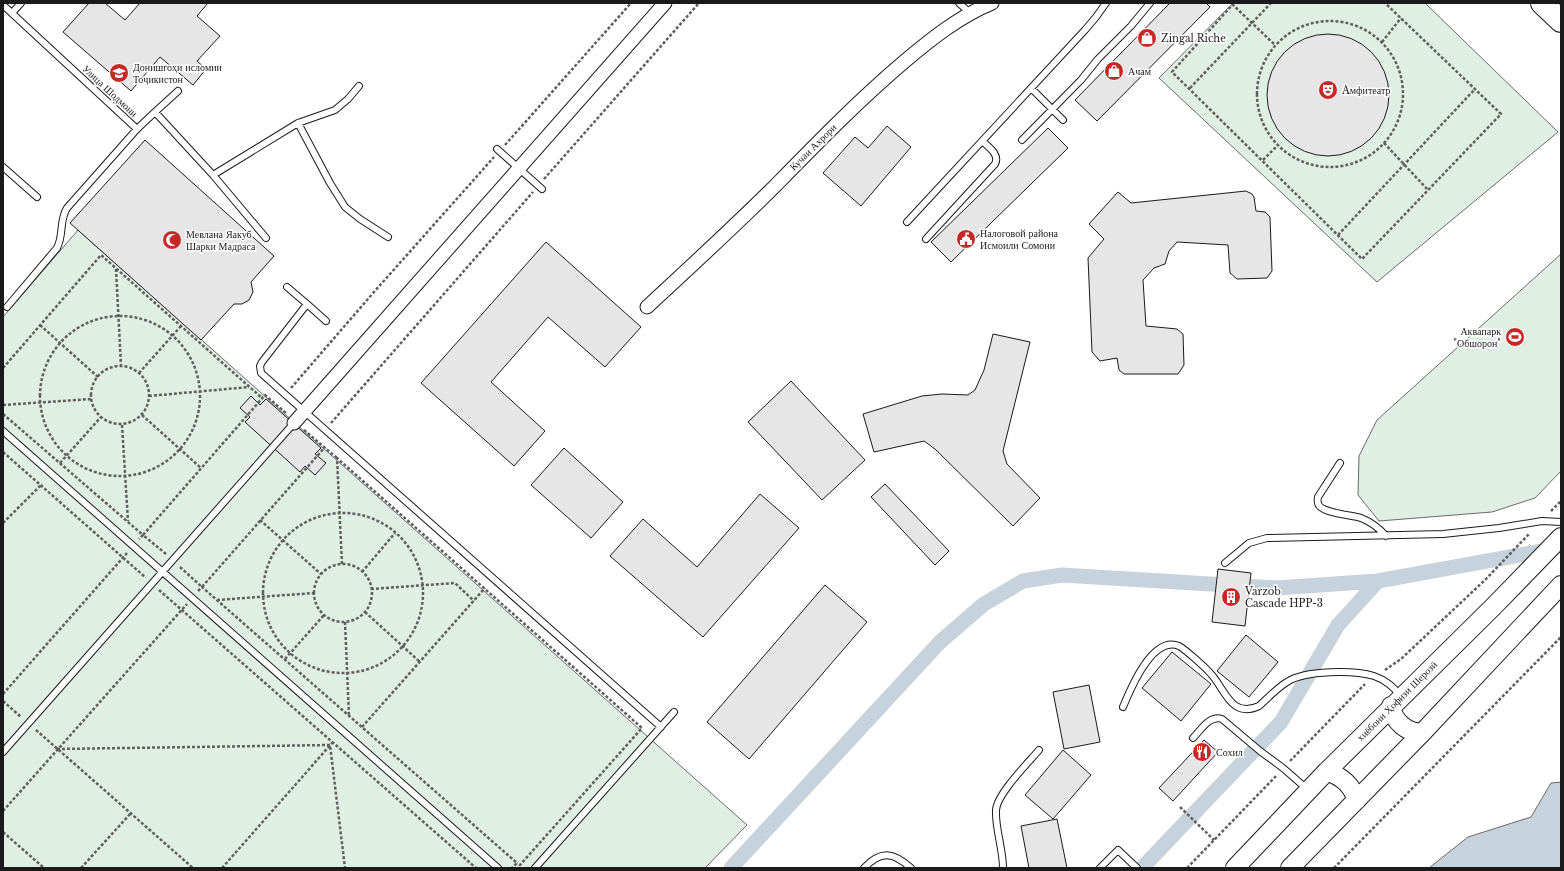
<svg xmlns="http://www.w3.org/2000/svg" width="1564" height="871" viewBox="0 0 1564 871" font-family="'Libre Baskerville',serif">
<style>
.green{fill:#e0efe3;stroke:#6a6a6a}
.water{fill:#c6d2dc;stroke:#6a6a6a}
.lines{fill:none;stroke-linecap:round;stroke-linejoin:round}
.canal{stroke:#c6d2dc;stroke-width:15}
.building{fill:#e6e6e6;stroke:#1a1a1a}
.lane-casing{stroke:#1a1a1a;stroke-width:8}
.street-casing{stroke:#1a1a1a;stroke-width:15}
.secondary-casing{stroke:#1a1a1a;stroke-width:20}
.highway-casing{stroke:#1a1a1a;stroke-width:24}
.path{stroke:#5f5f5f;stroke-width:2.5;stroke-dasharray:3 2;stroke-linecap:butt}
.lane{stroke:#fff;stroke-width:6}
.street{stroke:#fff;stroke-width:13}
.secondary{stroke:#fff;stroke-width:18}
.highway{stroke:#fff;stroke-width:22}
.labels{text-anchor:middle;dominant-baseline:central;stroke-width:3;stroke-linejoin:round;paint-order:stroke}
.poi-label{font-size:10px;fill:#1a1a1a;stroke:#fff;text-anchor:start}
.street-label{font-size:10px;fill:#1a1a1a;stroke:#fff}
</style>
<rect width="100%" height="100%" fill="#fff"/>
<path class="green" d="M1231 3H1425L1558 132 1377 282 1159 78 1232 4Z
M78 230 747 825 705 868H3V317Z
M1561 254V471L1535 498 1492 512 1379 521 1358 495 1359 456 1377 420Z"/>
<path class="water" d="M1561 782V868H1429L1468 837 1531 817 1551 783Z"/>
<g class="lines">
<path class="canal" d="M731 868 940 642 984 604 1023 581 1062 575 1276 588 1378 581 1553 549
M1142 868 1281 722 1338 625 1378 581"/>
</g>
<path class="building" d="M89 3H105L125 20 140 3H208L197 16 220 36 197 61 206 69 193 85 160 57 131 91 63 32Z
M1170 3H1206L1210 7 1097 121 1075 100Z
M1267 95a61 61 0 1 1 122 0a61 61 0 1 1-122 0Z
M887 126 911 147 861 206 823 173 855 137 868 148Z
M1048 128 1068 148 951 262 931 242Z
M145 140 274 256 251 282 253 292 249 300 242 304H234L201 340 70 223Z
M1246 191 1252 194 1254 197 1256 211 1265 212 1270 217 1272 271 1267 278 1237 279 1230 273 1228 245 1177 242 1169 251 1165 264 1154 268 1143 280 1146 326 1177 329 1183 334 1184 365 1178 374H1124L1119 370 1117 358 1100 361 1092 352 1088 258 1104 239 1089 224 1118 192 1131 203Z
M546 242 641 327 605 367 548 317 491 382 545 431 514 466 421 383Z
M993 334 1030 342 1003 451 1007 464 1040 498 1013 526 935 449 924 441 874 452 863 414 922 396 942 394 968 395 975 390 984 370Z
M791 381 865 460 822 500 748 422Z
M251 396 260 405 266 399 321 448 315 454 326 463 315 475 305 466 300 472 245 422 250 417 240 408Z
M564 448 623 502 591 538 531 485Z
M885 484 949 551 935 565 871 497Z
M760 494 799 528 703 637 610 556 643 519 697 567Z
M1218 569 1251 573 1245 626 1212 622Z
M825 585 867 622 749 759 707 722Z
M1246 635 1278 662 1249 697 1217 671Z
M1172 652 1211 684 1181 721 1142 688Z
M1089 685 1100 742 1064 749 1053 692Z
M1204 740 1218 752 1173 801 1159 788Z
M1063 750 1091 775 1053 819 1025 795Z
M1057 819 1067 868H1029L1021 826Z"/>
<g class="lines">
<defs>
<path id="lane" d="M959 3 970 13
M3 5 137 129 155 112 213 175 298 123 335 110 348 99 359 86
M12 13 21 3
M1031 88 1063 120
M155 112 178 91
M298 123 330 183 345 207 360 219 388 237
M1022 140 1081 80 1098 59 1131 26 1150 3
M497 149 542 189
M3 167 37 197
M213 175 266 238
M907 222 1085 30 1096 17 1106 3
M926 239 995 164C1000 155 989 147 982 141
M287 287 307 304
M7 307 57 248C64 235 59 220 67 208L137 129
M326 321 307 304 262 362 260 366 261 373 661 727
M3 431 498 868
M1340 463 1318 497C1318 498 1317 502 1318 503 1319 513 1352 515 1361 518 1371 522 1379 528 1386 536
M1225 563 1249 543 1267 538 1443 534 1499 528 1542 521 1561 522
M1123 707C1130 690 1152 635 1179 646 1186 650 1206 668 1211 674 1225 689 1231 719 1259 706 1268 698 1277 688 1287 682 1305 670 1354 670 1374 676 1386 680 1393 687 1401 696
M1193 738C1201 730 1209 715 1222 719L1260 751 1283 768 1307 789
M3 752 294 423
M535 868 674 712
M864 868C881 850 893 852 911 868
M1003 868C1003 849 995 828 996 810 997 794 1028 763 1039 750
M1100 868 1118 850 1137 868"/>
<path id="street" d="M647 307C690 267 734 227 776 185 818 142 859 100 905 61 931 39 960 16 992 3
M294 423 665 3"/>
<path id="secondary" d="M1391 706C1393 721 1407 733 1422 733
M1327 771C1342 777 1351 784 1357 800
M1235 868 1327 771 1494 606 1561 537
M1290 868 1422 733 1561 585"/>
<path id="highway" d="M1542 3 1561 21"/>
</defs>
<use href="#lane" class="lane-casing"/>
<use href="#street" class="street-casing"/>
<use href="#secondary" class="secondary-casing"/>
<use href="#highway" class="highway-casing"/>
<path class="path" d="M1234 3 1172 72 1362 259 1501 114 1385 3
M1232 4 1275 45
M1257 94a73 73 0 1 1 146 0a73 73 0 1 1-146 0Z
M1382 42 1401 18
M1190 88 1271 3
M1384 143 1428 190
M505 145 631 3
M1263 160 1278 145
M544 179 699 3
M1338 235 1475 89
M116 269 121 366
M40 396a80 80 0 1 1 160 0a80 80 0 1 1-160 0Z
M40 325 98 377
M91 395a29 29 0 1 1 58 0a29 29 0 1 1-58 0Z
M3 368 101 255 262 398
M139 373 181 326
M291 388 374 292 494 157
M149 396 249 387
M3 405 91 399
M3 414 143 535 139 539
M142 415 201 468
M331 423 533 192
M122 425 128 521
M304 430 337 458
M3 452 145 577
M60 463 101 417
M1551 511 1561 501
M263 593a80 80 0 1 1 160 0a80 80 0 1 1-160 0Z
M260 520 321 574
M3 523 42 484
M166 554 143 535 265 395 286 413
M342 564 337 458 642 728 520 865 517 863
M314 593a29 29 0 1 1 58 0a29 29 0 1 1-58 0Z
M180 567 202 587 325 447
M362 572 395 533
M371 589 455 583 474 601
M159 590 476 868
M198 591 202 587 517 863 512 868
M217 600 314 593
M365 612 420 662
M345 622 349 716
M285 659 324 615
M1385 670 1401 659 1486 579 1529 534
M3 694 127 553
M3 701 21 717
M362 727 485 588
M36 730 193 868
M57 749 330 745 345 868
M1290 761 1365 684
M1180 807 1214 840
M3 811 187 604
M3 832 44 868
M81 868 131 813
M222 868 333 742
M1187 868 1277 775
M1334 868 1561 637"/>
<use href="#lane" class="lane"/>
<use href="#street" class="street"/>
<use href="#secondary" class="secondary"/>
<use href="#highway" class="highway"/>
</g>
<defs>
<symbol id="shop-disc" viewBox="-11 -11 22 22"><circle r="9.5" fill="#c62828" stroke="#fff"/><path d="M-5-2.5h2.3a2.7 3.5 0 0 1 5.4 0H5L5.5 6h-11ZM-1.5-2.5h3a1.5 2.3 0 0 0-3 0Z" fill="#fff"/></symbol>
<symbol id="university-disc" viewBox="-11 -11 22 22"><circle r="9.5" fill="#c62828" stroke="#fff"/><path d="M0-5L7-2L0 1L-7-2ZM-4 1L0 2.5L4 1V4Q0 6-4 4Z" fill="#fff"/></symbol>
<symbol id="theatre-disc" viewBox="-11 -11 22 22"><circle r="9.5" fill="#c62828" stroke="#fff"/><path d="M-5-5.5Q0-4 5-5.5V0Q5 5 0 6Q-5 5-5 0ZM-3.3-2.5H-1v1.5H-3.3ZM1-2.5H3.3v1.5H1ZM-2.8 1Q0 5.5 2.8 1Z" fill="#fff"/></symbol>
<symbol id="civic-disc" viewBox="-11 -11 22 22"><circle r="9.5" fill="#c62828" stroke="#fff"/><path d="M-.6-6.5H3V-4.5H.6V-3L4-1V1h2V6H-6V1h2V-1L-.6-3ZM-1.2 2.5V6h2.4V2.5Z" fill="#fff"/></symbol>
<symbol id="mosque-disc" viewBox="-11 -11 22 22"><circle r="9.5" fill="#c62828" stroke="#fff"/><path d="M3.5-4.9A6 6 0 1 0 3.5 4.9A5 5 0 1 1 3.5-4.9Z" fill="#fff"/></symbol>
<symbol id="stadium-disc" viewBox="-11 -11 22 22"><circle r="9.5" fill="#c62828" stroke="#fff"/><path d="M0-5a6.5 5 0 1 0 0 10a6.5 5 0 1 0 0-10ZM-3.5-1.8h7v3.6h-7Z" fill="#fff"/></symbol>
<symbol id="building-disc" viewBox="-11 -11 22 22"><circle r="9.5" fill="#c62828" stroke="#fff"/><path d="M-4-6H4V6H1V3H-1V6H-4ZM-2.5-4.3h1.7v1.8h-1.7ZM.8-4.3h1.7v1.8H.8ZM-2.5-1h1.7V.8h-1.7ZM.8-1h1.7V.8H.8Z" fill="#fff"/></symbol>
<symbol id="restaurant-disc" viewBox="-11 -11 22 22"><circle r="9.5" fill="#c62828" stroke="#fff"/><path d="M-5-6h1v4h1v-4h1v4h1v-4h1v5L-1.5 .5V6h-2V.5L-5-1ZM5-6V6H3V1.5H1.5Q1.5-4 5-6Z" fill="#fff"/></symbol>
</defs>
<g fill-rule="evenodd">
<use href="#shop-disc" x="1136" y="27" width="22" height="22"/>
<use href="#shop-disc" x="1103" y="60" width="22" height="22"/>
<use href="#university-disc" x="108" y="62" width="22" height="22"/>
<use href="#theatre-disc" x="1317" y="79" width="22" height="22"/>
<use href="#civic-disc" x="955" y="228" width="22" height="22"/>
<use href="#mosque-disc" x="161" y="229" width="22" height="22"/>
<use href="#stadium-disc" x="1504" y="326" width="22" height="22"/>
<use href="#building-disc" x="1220" y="586" width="22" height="22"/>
<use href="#restaurant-disc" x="1191" y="741" width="22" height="22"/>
</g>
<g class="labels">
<g class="poi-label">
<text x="1161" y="38">Zingal Riche</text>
<text x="133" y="67">Донишгоҳи исломии<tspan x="133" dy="12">Тоҷикистон</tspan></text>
<text x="1128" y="71">Ачам</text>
<text x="1342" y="90">Aмфитеатр</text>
<text x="980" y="233">Налоговой района<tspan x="980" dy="12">Исмоили Сомони</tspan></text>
<text x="186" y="234">Мевлана Яакуб<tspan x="186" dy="12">Шарки Мадраса</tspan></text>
<text x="1501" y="331" text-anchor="end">Аквапарк<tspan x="1501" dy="12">"Обшорон"</tspan></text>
<text x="1245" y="591">Varzob<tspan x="1245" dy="12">Cascade HPP-3</tspan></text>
<text x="1216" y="752">Сохил</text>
</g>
<g class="street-label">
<text transform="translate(110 91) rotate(43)">Улица Шодмони</text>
<text transform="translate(813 147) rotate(-45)">Кучаи Ахрори</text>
<text transform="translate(1397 701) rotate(-45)">хиёбони Ҳофизи Шерозӣ</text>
</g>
</g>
<rect width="1564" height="871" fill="none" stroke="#1a1a1a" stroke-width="8"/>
</svg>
